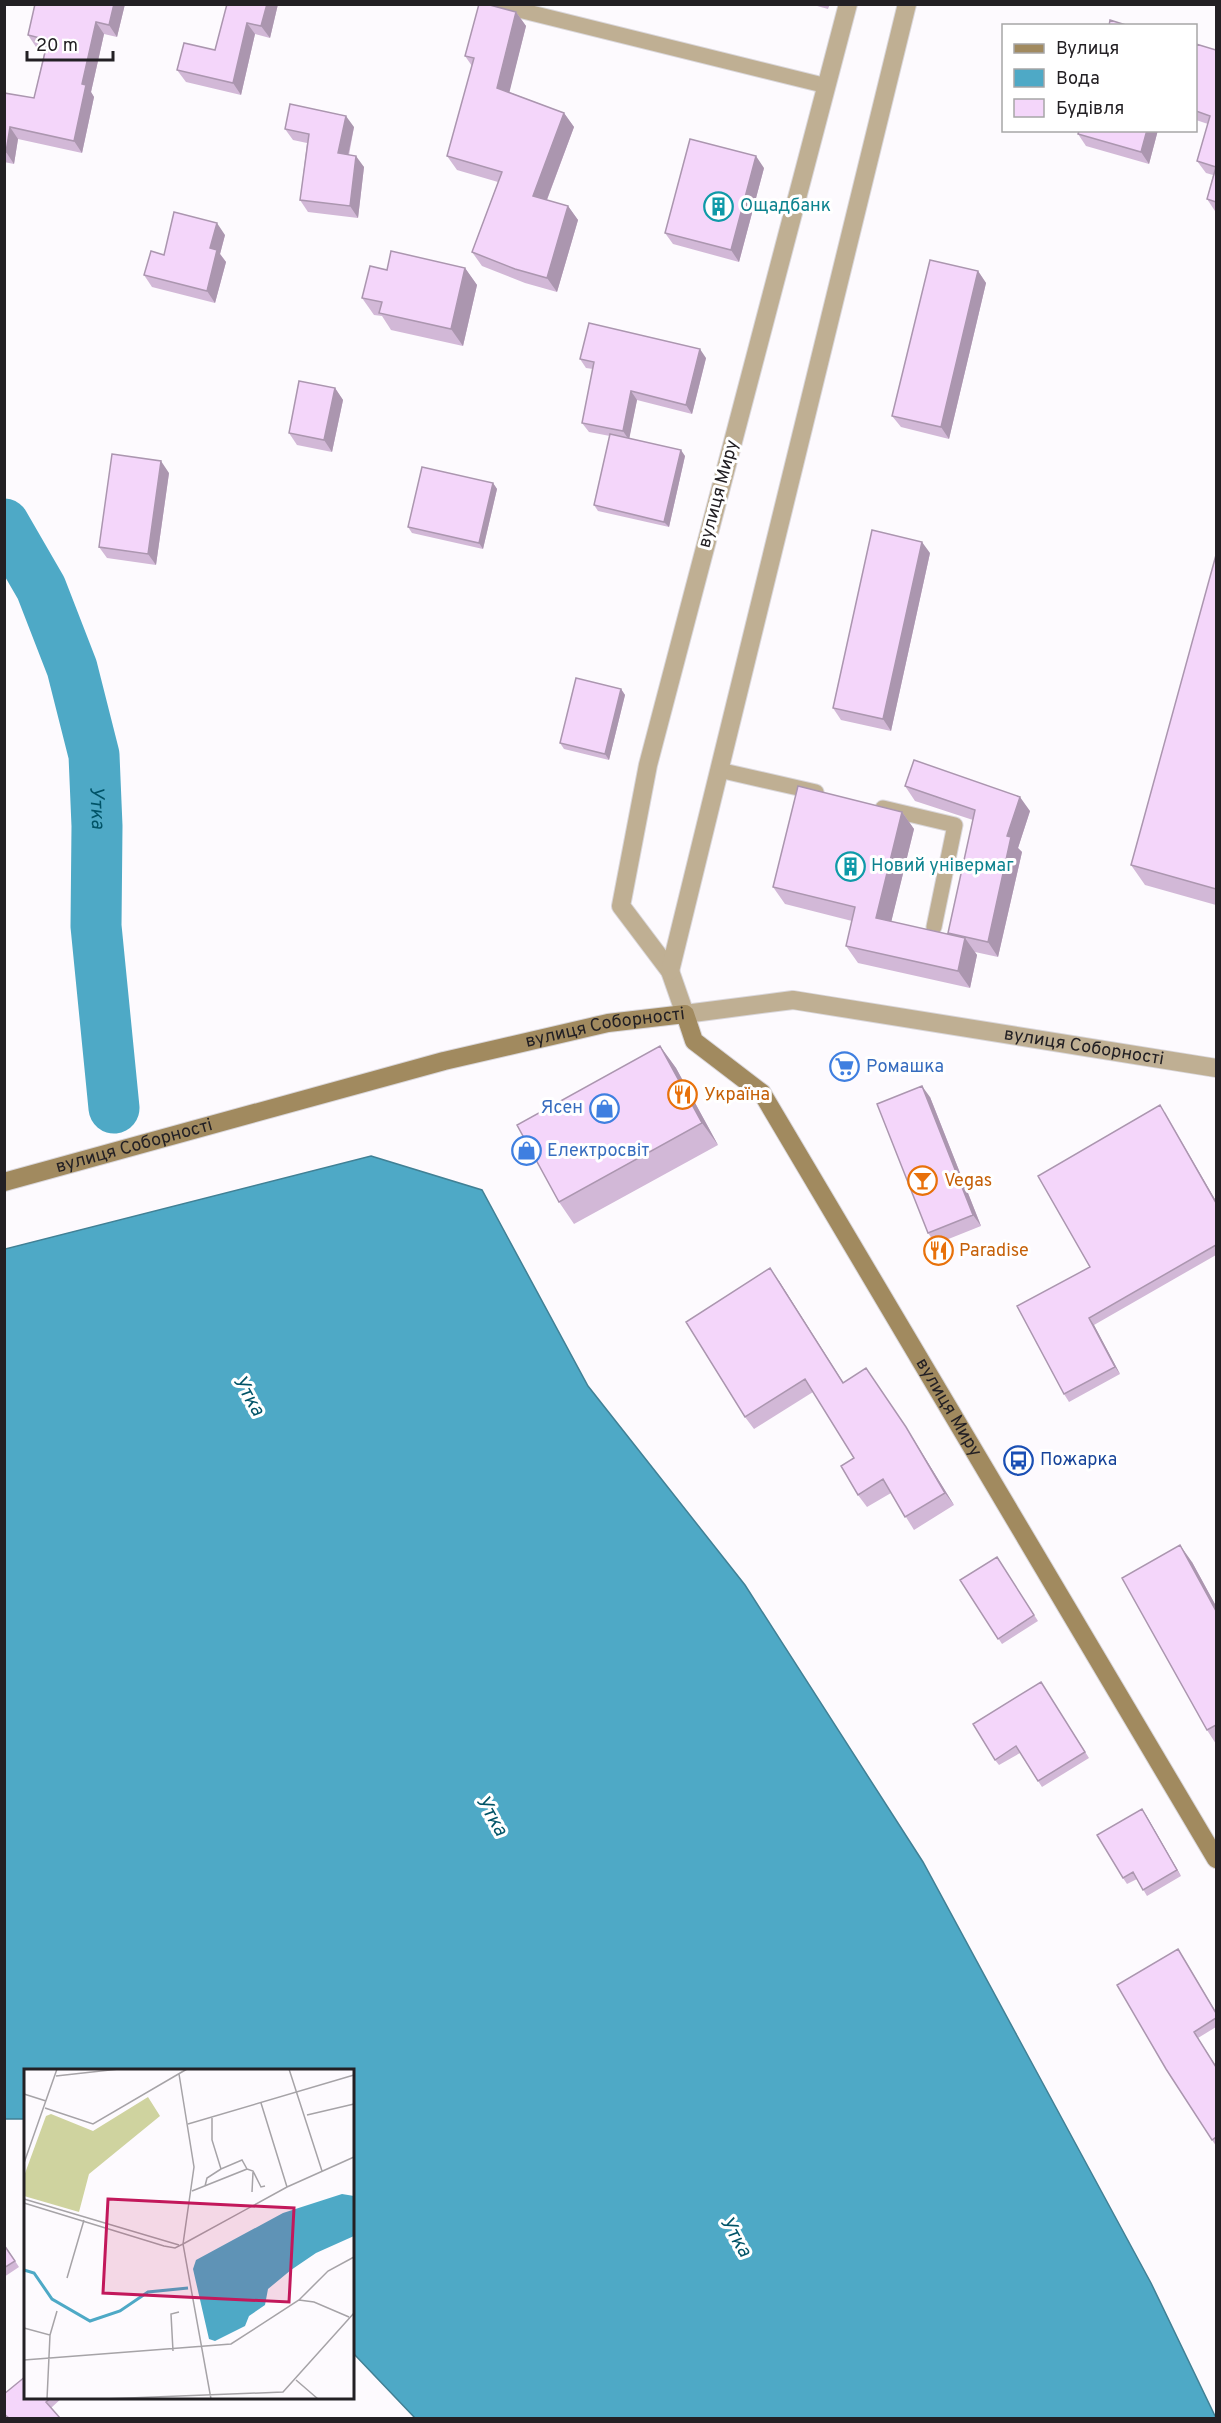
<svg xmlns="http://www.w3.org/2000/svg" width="1221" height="2423" viewBox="0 0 1221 2423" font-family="Overpass,sans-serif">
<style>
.water{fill:#4ea9c6;stroke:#418095;stroke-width:1.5}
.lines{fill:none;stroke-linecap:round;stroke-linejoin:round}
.river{stroke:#4ea9c6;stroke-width:51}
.lane-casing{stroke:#dad7db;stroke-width:17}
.street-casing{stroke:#dad7db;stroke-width:20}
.secondary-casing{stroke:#dad7db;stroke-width:20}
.lane{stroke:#bfaf93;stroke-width:15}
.street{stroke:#bfaf93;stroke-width:18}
.secondary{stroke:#a18a5f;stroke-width:18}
.wall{fill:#d2b8d7}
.shaded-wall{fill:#ab96af}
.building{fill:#f4d6fa;stroke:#ab96af;stroke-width:1.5}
.labels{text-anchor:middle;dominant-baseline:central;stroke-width:6;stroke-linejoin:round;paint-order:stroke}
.culture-label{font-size:18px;fill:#0d838f;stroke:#fff;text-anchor:start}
.street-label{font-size:18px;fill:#232024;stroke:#fff}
.shop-label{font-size:18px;fill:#366cbe;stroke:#fff;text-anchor:start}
.food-label{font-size:18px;fill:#c56008;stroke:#fff;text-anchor:start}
.transit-label{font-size:18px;fill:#164399;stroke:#fff;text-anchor:start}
.water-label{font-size:20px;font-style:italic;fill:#005367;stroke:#fff}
.inset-river{fill:none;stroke:#4ea9c6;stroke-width:3}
.inset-road{fill:none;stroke:#a6a3a7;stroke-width:1.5}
.view{fill:#c2185b;fill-opacity:0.15;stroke:#c2185b;stroke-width:3}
.inset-edge{fill:none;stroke:#232024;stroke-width:3}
</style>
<rect width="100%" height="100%" fill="#fdfafe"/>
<path class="water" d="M371 1156 482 1190 588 1386 745 1585 923 1862 1151 2283 1216 2418H415L353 2353 352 2070H26L25 2119H5V1249Z"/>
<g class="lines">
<path class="river" id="s1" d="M4 524 41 588 72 668 94 755 97 826 96 926 114 1108"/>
<defs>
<path id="lane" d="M495 4 827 86
M719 770 816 792
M883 808 955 825 934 927"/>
<g id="street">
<path id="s2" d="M848 4 648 765 621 906 670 971 685 1014 793 1000 1216 1068"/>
<path d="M670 971 907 4"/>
</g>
<g id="secondary">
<path id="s3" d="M4 1182 444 1061 608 1023 685 1014 694 1041 762 1093 1216 1859"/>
</g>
</defs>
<use href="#lane" class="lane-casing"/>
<use href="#street" class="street-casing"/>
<use href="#secondary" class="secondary-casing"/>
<use href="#lane" class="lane"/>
<use href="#street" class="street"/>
<use href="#secondary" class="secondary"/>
</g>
<path class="wall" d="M125 4 117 37 104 34 91 92 94 97 82 153 18 139 14 164 4 162V93L34 98 45 49 36 47 28 35Z
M227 4H278L270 38 255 34 241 95 186 82 177 70 215 50Z
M810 4H830L828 9Z
M516 12 526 26 509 92 564 113 574 127 547 200 568 206 578 220 557 292 525 283 482 266 472 252 498 182 457 170 447 156 472 66 465 56Z
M1196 44 1216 50V212L1215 211 1207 199 1213 175 1206 173 1197 161 1208 124 1196 120Z
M354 127 349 155 364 167 358 218 308 212 300 200 307 143 293 140 285 129Z
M1158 130 1149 164 1086 146 1078 134Z
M764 168 739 262 673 244 665 233Z
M225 235 220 254 226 262 215 303 152 287 144 275 164 255Z
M465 268 477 285 463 346 391 330 382 316 374 315 362 298 387 270Z
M978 271 986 283 949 439 901 427 892 416Z
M706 358 692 414 637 400 629 438 685 456 669 527 598 511 594 505 610 436 589 432 582 423 593 369 586 368 580 359Z
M335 388 343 400 332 452 297 445 289 433Z
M169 473 156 565 107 558 99 547Z
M493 483 497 489 483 549 412 533 408 527Z
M930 553 891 731 841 720 833 708Z
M1216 555V905L1145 885 1131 865Z
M621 689 625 695 609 760 564 749 560 743Z
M905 786 1030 811 1018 848 1022 852 998 957 975 952 977 955 970 988 858 963 846 946 852 921 785 904 773 887 902 812 914 829 891 922 949 934 973 820 915 801Z
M660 1046 676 1068 718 1145 574 1224 559 1202Z
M930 1097 981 1226 936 1244 928 1233Z
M1165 1112 1216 1201V1255L1094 1325 1120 1374 1069 1402 1064 1394 1090 1267Z
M779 1281 843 1383 914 1440 954 1505 914 1530 891 1493 867 1507 858 1495 854 1458 813 1392 754 1429 745 1417Z
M997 1557 1038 1621 1002 1644 960 1580Z
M1192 1562 1216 1606V1744L1207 1730Z
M1041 1682 1089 1758 1042 1787 1020 1753 999 1765 995 1760Z
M1146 1815 1181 1876 1147 1896 1137 1879 1127 1884 1123 1878Z
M1182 1955 1216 2012V2027L1198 2038 1216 2066V2146L1166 2069Z
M4 2244 19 2267 4 2277Z
M4 2394 26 2397H63L51 2408 60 2418H8L4 2415Z"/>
<path class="shaded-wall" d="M114 4H125L117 37 109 25Z
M267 4H278L270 38 261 26Z
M516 12 526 26 507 102 497 88Z
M96 22 104 34 91 92 94 97 82 153 74 141 82 84Z
M247 23 255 34 241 95 233 83Z
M564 113 574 127 543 210 533 196Z
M346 116 354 127 346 165 338 153Z
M10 127 18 139 14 164 6 152Z
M1147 130H1158L1149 164 1141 152Z
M356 156 364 167 358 218 350 206Z
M756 156 764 168 739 262 731 250Z
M568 206 578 220 557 292 547 278Z
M217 223 225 235 220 254 226 262 215 303 207 291 210 248Z
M465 268 477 285 463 346 451 329Z
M978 271 986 283 949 439 941 427Z
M700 349 706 358 692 414 686 405Z
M335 388 343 400 332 452 324 440Z
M631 391 637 400 629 440 623 431Z
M681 450 685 456 669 527 664 522Z
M161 461 169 473 156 565 148 554Z
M493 483 497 489 483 549 479 543Z
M922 542 930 553 891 731 883 719Z
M621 689 625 695 609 760 605 754Z
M1020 797 1030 811 1018 848 1022 852 998 957 988 942 1007 836Z
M902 812 914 829 888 935 876 918Z
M965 938 977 955 970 988 958 971Z
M660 1046 676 1068 718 1145 702 1123Z
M922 1086 930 1097 981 1226 973 1215Z
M1160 1105 1216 1201V1203Z
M770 1268 779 1281 852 1396 843 1383Z
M1089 1318 1094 1325 1120 1374 1115 1367Z
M866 1368 914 1440 954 1505 945 1493Z
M1180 1545 1192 1562 1216 1606V1611Z
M1142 1809 1146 1815 1181 1876 1177 1870Z"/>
<path class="building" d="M35 4H114L109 25 96 22 82 84 86 85 74 141 10 127 6 152H4V93L34 98 48 40 28 35Z
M227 4H267L261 26 247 23 233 83 177 70 184 43 215 50Z
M479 4H486L516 12 497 88 564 113 533 196 568 206 547 278 515 269 472 252 502 172 447 156 474 58 465 56Z
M1110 20 1129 26H1109Z
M1196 44 1216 50V202L1207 199 1216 167 1197 161 1210 116 1196 111Z
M290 104 346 116 338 153 356 156 350 206 300 200 309 134 285 129Z
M1079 130H1147L1141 152 1078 134Z
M690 139 756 156 731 250 665 233Z
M174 212 217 223 210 248 217 250 207 291 144 275 151 251 164 255Z
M391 251 465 268 451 329 379 313 382 302 362 298 370 266 387 270Z
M930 260 978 271 941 427 892 416Z
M589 323 700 349 686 405 631 391 623 431 582 423 594 362 580 359Z
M299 381 335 388 324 440 289 433Z
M610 434 681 450 664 522 594 505Z
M112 454 161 461 148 554 99 547Z
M422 467 493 483 479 543 408 527Z
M872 530 922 542 883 719 833 708Z
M1216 555V889L1131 865Z
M576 678 621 689 605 754 560 743Z
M914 760 1020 797 1007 836 1011 837 988 942 948 933 975 810 905 786Z
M798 786 902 812 876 918 965 938 958 971 846 946 855 907 773 887Z
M660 1046 702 1123 559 1202 517 1125Z
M922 1086 973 1215 928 1233 877 1104Z
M1160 1105 1216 1203V1245L1089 1318 1115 1367 1064 1394 1017 1306 1090 1267 1038 1176Z
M770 1268 843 1383 866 1368 906 1427 945 1493 905 1517 883 1479 858 1495 841 1466 854 1458 805 1379 745 1417 686 1322Z
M1180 1545 1216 1611V1725L1207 1730 1122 1578Z
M997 1557 1034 1615 998 1639 960 1580Z
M1041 1682 1085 1752 1038 1781 1016 1746 995 1760 973 1724Z
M1142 1809 1177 1870 1143 1890 1133 1872 1123 1878 1097 1835Z
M1178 1949 1216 2013V2018L1194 2032 1216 2067V2137L1212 2140 1166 2069 1117 1985Z
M4 2245 15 2261 4 2268Z
M26 2376V2397H52L46 2402 60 2418H9L4 2414V2394Z"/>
<defs>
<symbol id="building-ring" viewBox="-11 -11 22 22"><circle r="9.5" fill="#fff" stroke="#0f9aa8" stroke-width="1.5"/><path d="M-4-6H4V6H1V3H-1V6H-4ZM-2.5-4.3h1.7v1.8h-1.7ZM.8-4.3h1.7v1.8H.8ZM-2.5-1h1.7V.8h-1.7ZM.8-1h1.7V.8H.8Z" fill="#0f9aa8"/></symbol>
<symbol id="supermarket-ring" viewBox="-11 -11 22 22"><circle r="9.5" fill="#fff" stroke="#3f7fe0" stroke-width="1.5"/><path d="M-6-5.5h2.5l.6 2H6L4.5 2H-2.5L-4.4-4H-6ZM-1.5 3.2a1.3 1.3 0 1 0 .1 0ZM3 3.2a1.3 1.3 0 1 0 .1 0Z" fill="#3f7fe0"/></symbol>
<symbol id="restaurant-ring" viewBox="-11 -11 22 22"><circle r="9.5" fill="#fff" stroke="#e8710a" stroke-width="1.5"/><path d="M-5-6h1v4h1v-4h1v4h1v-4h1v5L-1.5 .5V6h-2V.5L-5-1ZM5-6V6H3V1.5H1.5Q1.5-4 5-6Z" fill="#e8710a"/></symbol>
<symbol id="shop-ring" viewBox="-11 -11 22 22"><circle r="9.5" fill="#fff" stroke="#3f7fe0" stroke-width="1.5"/><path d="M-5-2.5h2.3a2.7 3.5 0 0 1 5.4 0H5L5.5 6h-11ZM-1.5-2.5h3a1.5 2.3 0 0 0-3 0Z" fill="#3f7fe0"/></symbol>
<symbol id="bar-ring" viewBox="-11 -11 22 22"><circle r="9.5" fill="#fff" stroke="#e8710a" stroke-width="1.5"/><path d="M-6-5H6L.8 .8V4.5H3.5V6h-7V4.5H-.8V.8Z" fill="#e8710a"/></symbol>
<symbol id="bus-ring" viewBox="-11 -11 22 22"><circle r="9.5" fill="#fff" stroke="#1a4fb4" stroke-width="1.5"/><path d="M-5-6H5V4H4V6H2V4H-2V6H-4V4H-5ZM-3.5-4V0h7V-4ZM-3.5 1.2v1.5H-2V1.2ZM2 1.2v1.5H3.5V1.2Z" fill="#1a4fb4"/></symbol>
</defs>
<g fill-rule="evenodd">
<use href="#building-ring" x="702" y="190" width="33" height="33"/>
<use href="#building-ring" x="834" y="850" width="33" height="33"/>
<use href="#supermarket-ring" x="828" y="1050" width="33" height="33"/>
<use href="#restaurant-ring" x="666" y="1078" width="33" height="33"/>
<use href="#shop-ring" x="588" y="1092" width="33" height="33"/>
<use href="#shop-ring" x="510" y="1134" width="33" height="33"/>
<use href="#bar-ring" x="906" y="1164" width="33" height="33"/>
<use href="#restaurant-ring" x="922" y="1234" width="33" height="33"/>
<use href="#bus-ring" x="1002" y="1444" width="33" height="33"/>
</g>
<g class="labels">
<g class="culture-label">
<text x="740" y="206">Ощадбанк</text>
<text x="871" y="866">Новий універмаг</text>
</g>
<g class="street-label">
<text transform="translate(719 494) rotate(-75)">вулиця Миру</text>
<text stroke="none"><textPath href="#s3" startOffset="621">вулиця Соборності</textPath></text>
<text stroke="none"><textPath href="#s2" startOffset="1461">вулиця Соборності</textPath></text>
<text stroke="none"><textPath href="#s3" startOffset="135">вулиця Соборності</textPath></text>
<text stroke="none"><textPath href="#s3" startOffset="1182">вулиця Миру</textPath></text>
</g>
<g class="shop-label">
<text x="866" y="1067">Ромашка</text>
<text x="583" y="1108" text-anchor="end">Ясен</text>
<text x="547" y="1151">Електросвіт</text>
</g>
<g class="food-label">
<text x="704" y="1095">Україна</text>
<text x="944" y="1181">Vegas</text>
<text x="959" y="1251">Paradise</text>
</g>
<g class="transit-label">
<text x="1040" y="1460">Пожарка</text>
</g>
<g class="water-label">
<text stroke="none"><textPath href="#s1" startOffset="302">Утка</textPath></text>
<text transform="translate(248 1396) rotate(60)">Утка</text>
<text transform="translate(491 1816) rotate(60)">Утка</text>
<text transform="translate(735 2237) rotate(60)">Утка</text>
</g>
</g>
<g transform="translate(24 2069)">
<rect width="330" height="330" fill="#fdfafe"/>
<path d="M124 28 136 47 65 105 55 143 0 127V107L22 47 27 45 69 62Z" fill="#cfd39f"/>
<path d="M318 125 330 127V167L292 184 267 201 244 220 241 236 225 247 221 257 191 272 185 270 169 200 172 191 259 144Z" fill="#4ea9c6"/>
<path class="inset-river" d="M0 201 10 204 28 230 66 252 96 242 124 223 164 219"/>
<path class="inset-road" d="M265 0 298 102M32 7 95 0M0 25 22 32M237 34 263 118M21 39 69 55 163 0M283 46 330 35M164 55 330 6M0 94 33 0M223 100 229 102 237 118 241 117M181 117 183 109 197 100M168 122 223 100 218 91 197 100 188 71V49M228 123 229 103M0 130 155 176M0 134 140 177 151 179 159 175 170 98 155 5M43 209 60 151M275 231 290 233 325 248M0 259 26 266 23 330M26 266 33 242M149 282 147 245 155 243M0 291 207 275 275 231 304 202 330 188M272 311 294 330M79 330 259 323 330 244M187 330 159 175 263 118 330 88"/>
<path class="view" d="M84 130 270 139 265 233 79 224Z"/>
<rect width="330" height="330" class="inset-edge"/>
</g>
<rect width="1221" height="2423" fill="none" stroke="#232024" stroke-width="12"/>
<rect x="1002" y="24" width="195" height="108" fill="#ffffff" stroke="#a7a6a7" stroke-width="1.5"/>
<rect x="1014" y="44" width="30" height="9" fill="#a18a5f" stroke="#a7a6a7" stroke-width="1.5"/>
<text x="1056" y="54" font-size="18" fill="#232024">Вулиця</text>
<rect x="1014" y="69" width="30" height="18" fill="#4ea9c6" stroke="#a7a6a7" stroke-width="1.5"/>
<text x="1056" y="84" font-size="18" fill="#232024">Вода</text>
<rect x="1014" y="99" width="30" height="18" fill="#f4d6fa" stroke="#a7a6a7" stroke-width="1.5"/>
<text x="1056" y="114" font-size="18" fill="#232024">Будівля</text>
<path d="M27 51v9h86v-9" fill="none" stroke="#232024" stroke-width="3"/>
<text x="36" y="51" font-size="18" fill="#232024" stroke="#ffffff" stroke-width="4.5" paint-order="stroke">20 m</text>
</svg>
